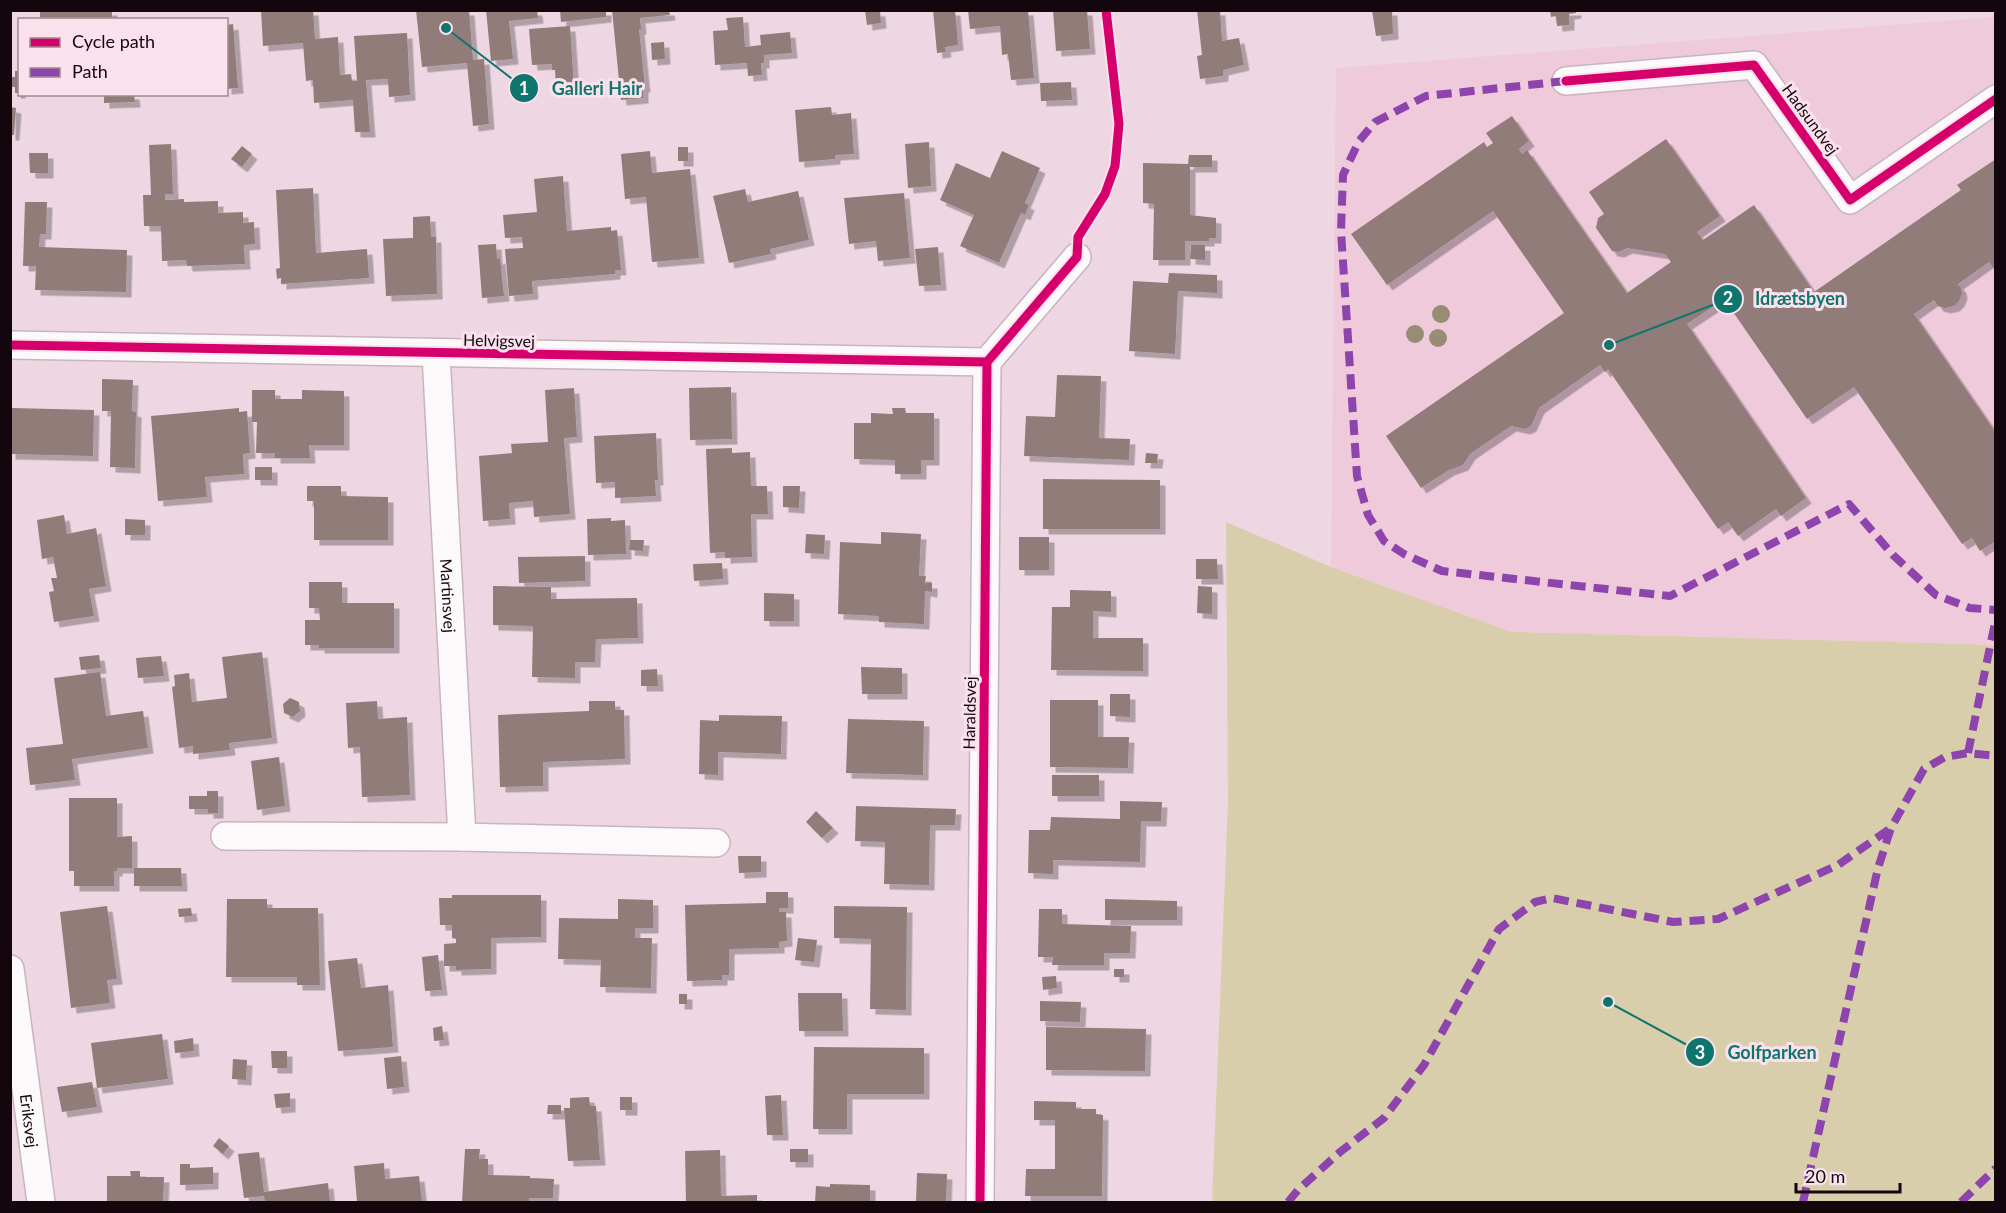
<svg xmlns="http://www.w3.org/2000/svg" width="2006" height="1213" viewBox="0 0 2006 1213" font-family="Lato,sans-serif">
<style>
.built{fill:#efcadb}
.green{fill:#d9ceab}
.building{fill:#927c7a;filter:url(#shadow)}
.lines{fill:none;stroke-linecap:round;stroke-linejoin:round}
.minor-casing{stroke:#c7b5bd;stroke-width:30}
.minor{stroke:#fcf9fb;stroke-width:27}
.quiet{stroke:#8e44ad;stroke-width:8;stroke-dasharray:15 8;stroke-linecap:butt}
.cycleway-casing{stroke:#fae1ec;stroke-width:13}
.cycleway{stroke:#d6006c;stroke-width:9}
.tree{fill:#988d74}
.labels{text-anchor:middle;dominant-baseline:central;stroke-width:6;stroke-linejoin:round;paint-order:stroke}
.street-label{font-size:16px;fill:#13070d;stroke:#fae1ec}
.leader{fill:none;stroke:#0f766e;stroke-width:2}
.callout-dot{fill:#0f766e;stroke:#fae1ec;stroke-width:2}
.mark-label{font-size:18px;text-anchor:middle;font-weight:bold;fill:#fff}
.callout-label{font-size:18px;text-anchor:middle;font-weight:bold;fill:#0f766e;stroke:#fae1ec;stroke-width:6;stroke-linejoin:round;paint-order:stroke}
</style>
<defs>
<filter id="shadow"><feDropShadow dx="5.5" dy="5.5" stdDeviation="0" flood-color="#0004"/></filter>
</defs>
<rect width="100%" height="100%" fill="#eed7e2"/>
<path class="built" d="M1995 17V646L1969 644 1512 632 1331 567 1336 68Z"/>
<path class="green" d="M1226 522 1331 567 1512 632 1969 644 1995 646V1202H1212L1228 801Z"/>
<path class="building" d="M76 10H112V20H40V12Z
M261 10H313L315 39 338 37 340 75 351 74 352 81H357L354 36 407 33 410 95 389 97 388 79 366 80 370 132H355L353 100 314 103 313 80 306 81 303 43 263 46Z
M416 10H469L473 60 484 59 489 124 473 126 467 63 422 67Z
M486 10H537L538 18 509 21 513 59 491 61Z
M560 10H606V17L561 22Z
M612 10H669L670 15 640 18 641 29H639L645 87H643V98L621 100Z
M865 10 880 11 881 23 867 25Z
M933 10H955L958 45 945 47 946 52 937 53Z
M968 10H1028L1034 78 1011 80 1008 54 1002 55 1000 26 970 29Z
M1053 10H1087L1090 49 1056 51Z
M1197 10H1220L1222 41 1239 38 1244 65 1223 70V76L1200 79 1197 56 1202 55Z
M1372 10H1392L1393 34 1376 36Z
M1550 10H1576V13L1569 14V25L1557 26 1556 16 1551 17Z
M743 17 745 47 761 45 760 35 790 32 792 53 764 55V63H761L762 75 748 76 747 63 715 65 713 31 728 30 726 18Z
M233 24 238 88 226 89V25Z
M570 26 574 87 556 89 555 70H552V64L532 65 529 29Z
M664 42 665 59 652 60 651 43Z
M15 71H20V93H15V87H12V77H15Z
M1071 82 1072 100 1041 101 1040 83Z
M104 94H134L135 102 104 103Z
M10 107 16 108 14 135H10Z
M831 107 832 115 851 113 854 154 835 155V159L799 162 795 110Z
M1512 116 1529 141 1519 149 1522 154 1527 150 1627 293 1671 262 1665 254 1627 248 1619 252 1612 251 1596 228 1598 218 1604 214 1589 192 1666 139 1720 216 1697 232 1703 240 1754 205 1814 292 1961 190 1957 185 1996 159V272L1989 262 1958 284 1961 288 1962 294 1959 301 1954 306 1945 308 1938 306 1934 300 1914 314 1996 433V541L1980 551 1972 538 1962 544 1854 387 1807 419 1731 309 1714 306 1687 324 1806 498 1781 516 1776 509 1738 536 1728 522 1718 529 1608 369 1605 372 1600 365 1539 408 1531 426 1525 429 1511 426 1470 454 1463 465 1449 470 1421 488 1386 436 1564 313 1493 211 1387 285 1351 234 1484 142 1487 147 1493 143 1486 133Z
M929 142 931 186 908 188 905 144Z
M171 144 173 194H165V200L184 199V202L218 201V213L243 212V223L254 222 255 244 244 245 245 264 187 266 186 260 162 261 161 226H144L143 195H151L149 145Z
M242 146 252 154 242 167 231 159Z
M678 147H688V161H678Z
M650 151 652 173 690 169 699 258 652 262 646 197 625 199 621 154Z
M1002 151 1040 168 1025 203 1029 205 1025 215 1021 213 999 263 960 246 974 215 940 200 956 163 990 178Z
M29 153H48V173H30Z
M1189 155H1212V167H1190V215L1216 218V238H1209V241H1185V260H1153L1154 204 1143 203V163L1188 164Z
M563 176 567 231 611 227V231L617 230 621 270H615V274L532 281 533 294 509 296 505 249 523 248 522 237 505 238 503 215 537 212 534 179Z
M313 188 316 253 367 249 369 278 281 284V278L277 279 276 269 280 268 276 190Z
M745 189 748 202 798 191 809 240 770 249 771 254 729 263 713 196Z
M904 193 910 258 878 261 876 241 849 244 844 198Z
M25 202H47L46 234H40L39 247 127 250 126 292 35 290 36 266H23Z
M430 216 431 237H436L437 294 386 296 383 239 413 238V217Z
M496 244 497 259 500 258 504 296 482 298 478 245Z
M1191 245H1205V260L1190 259Z
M938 247 941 285 919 286 915 249Z
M1169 273 1217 275V293L1178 291 1175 354 1129 351 1133 281 1168 283Z
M1057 375 1101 376 1099 438 1130 439 1129 460 1024 456 1026 416 1055 417Z
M102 379 133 380 132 411 136 412 135 468 110 467 111 411H102Z
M731 387 732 439 690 440 689 388Z
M574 388 577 437 564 438 570 514 534 517 533 501 509 503 510 519 483 521 479 456 512 453 511 444 548 442 545 390Z
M252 390H275V399H302V390L344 391V445H309L310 458H275V453H256L257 422H252Z
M12 408 94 410 93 456 10 454Z
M239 408V412L247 411 250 453 243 454 244 474 205 477 207 497 158 501 151 416Z
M892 408H905L906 413H934V460H921V474H895V460L854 459V423H871V413L893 414Z
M656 433 658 480H655L656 496 615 498V482L596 483 594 436Z
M732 448V453L750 452 751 486H767L768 514H751L752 557 725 558V552L710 553 706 449Z
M1146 453 1158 454 1157 463H1145Z
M255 467H272V480H255Z
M1043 479 1160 480V529H1043Z
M307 486H341V496L388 497V540H314V501H307Z
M783 486H800L799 508 783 507Z
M64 515 67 534 96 528 106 586 89 589 94 616 54 622 49 592 54 591 51 578H57L53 557 42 559 37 520Z
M611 518V521L625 520 626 554 588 555 587 519Z
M125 519 145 520V535H125Z
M881 532 921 534 919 576H926L925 583H932V592L925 591 924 624 879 622V616L838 614 840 542 881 544Z
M806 534 825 535 824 554 805 553Z
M1019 537H1049V570H1019Z
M630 540H644L643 551 629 550Z
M585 556V581L519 583 518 557Z
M1196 559H1217L1218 579H1196Z
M722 563 723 579 694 581 693 564Z
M309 582H342V603H394V648H319V645H305V620H320L319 608H309Z
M493 586 551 587V599L637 598 638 638 596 639 595 662H575V678L532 677 533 626 493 625Z
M1198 586 1212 587V614L1197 613Z
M1070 590 1111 591V612L1093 611V638H1143V671L1051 670 1052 607H1070Z
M764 593 794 594V621H764Z
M262 652 272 738 229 743 230 750 193 754V746L179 748 172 687 175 686 174 675 189 673 192 702 227 698 222 657Z
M99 655 101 668 81 670 79 657Z
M161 656 164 676 138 678 136 658Z
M861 667 902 668V694H862Z
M657 669 658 686H641V670Z
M100 672 106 716 143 711 148 748 72 759 75 780 30 785 26 748 63 744 54 678Z
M1110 694H1130V717L1110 716Z
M290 698 299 702 300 711 293 717 284 713 283 704Z
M1050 700H1098V737H1129L1128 768 1050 767Z
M377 701 378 719 407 717 410 795 362 797 360 747 348 748 346 703Z
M589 701H615V710H624L625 759 543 762V786L500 787 498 715 589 711Z
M719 715 782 716 781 754 718 752V775L699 774 700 720 719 721Z
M848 719 924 721 923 775 846 773Z
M279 757 285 806 257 810 251 761Z
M1052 775H1099V796H1052Z
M207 791H218V813H208V809H189V796H207Z
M69 798H117V837L132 836V868H117V871H114V886H74V871H69Z
M1120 801 1162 802 1161 821H1141L1140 862 1053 860V874L1028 873 1029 830H1050L1051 817 1120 819Z
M856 806 956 809 955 825H930L929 885 884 884 885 842 855 841Z
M816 811 833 828 822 838 806 822Z
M738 856H761V872L739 873Z
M134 868H181L182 886H134Z
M766 892H788V908H779V912H786L787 941 779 942V948L729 949V975H722V980L687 981 685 905 766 903Z
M452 895H541V937L491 938V969L456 970V966H444V944L456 943V939L452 938V925H440L439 898H452Z
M227 899H267V908H318L320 985H297V977H226Z
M618 899 653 900V928H635V938H652L651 988 600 987 601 960 558 959 559 918 618 919Z
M1105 899 1177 901V920H1105Z
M107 906 117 979 107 980 110 1003 71 1008 60 912Z
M834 906 907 907 906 1010 870 1009 871 939 834 938Z
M191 908 192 916 179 917 178 909Z
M1039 909H1062V924L1131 926 1130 953H1104V965H1052L1053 957H1038Z
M798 938 817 940 814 962 795 960Z
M438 955 442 990 425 991 422 957Z
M357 958 361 988 388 985 393 1047 338 1051 328 961Z
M1114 969H1124V977H1114Z
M1056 976 1057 988 1043 990 1042 977Z
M798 993H842L843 1031H799Z
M679 994H687V1004H679Z
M1040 1001 1081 1002 1080 1022 1040 1021Z
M442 1026 444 1040 434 1041 433 1028Z
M1046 1027 1146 1029 1145 1071 1046 1070Z
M162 1034 168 1079 97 1088 91 1043Z
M193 1038 194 1051 175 1053 174 1041Z
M814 1047 924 1048V1094H847V1129H813Z
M271 1051H287V1068H272Z
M401 1056 404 1087 387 1089 384 1058Z
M233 1059 247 1060 246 1080 232 1079Z
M92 1082 97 1107 62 1112 57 1087Z
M290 1093V1107L276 1108 274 1094Z
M781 1095 783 1135H767L765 1096Z
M589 1097 590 1106H596L600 1160 568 1161 564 1108H570V1098Z
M620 1097H632V1110H620Z
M1034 1101 1076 1102V1109H1096V1114L1103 1115 1102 1196H1025L1026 1169H1055V1120H1034Z
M548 1105H561V1114H547Z
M219 1138 229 1146 223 1154 213 1146Z
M465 1149H480L479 1159H488V1175L530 1176V1178L554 1179 553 1198H529V1202H462Z
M790 1149H808V1162H790Z
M720 1150 721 1196 757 1195V1202H686L685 1151Z
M259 1152 264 1192 328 1183 330 1202H265L264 1196 244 1198 238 1154Z
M384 1163 385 1179 419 1176 422 1202H357L354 1166Z
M180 1164H190V1168L213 1167V1184L180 1185Z
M130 1171H140V1177H164L163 1202H107V1176H131Z
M917 1173 947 1174 946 1202H916Z
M830 1184 870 1185V1202H815L816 1186 830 1187Z"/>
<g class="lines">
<defs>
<g id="minor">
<path d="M1566 81 1754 65 1850 200 1996 99"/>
<path d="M10 345 987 362"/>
<path id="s1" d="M436 354 462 837"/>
<path d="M225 836 462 837 716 843"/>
<path id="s2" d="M10 969 41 1202"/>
<path d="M980 1202 987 362 1077 257"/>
</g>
</defs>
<use href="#minor" class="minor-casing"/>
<use href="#minor" class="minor"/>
<path class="quiet" d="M1566 81 1426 96 1375 122 1359 141 1343 175 1341 231 1357 476 1368 515 1384 541 1404 554 1442 571 1670 596 1849 504 1893 555 1936 595 1970 608 1996 610
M1968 753 1996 618
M1288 1202 1298 1190 1340 1152 1384 1118 1424 1065 1499 929 1535 902 1552 898 1673 922 1718 919 1838 865 1891 828
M1803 1202 1878 868 1891 828 1924 769 1945 757 1968 753 1996 756
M1961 1202 1996 1168"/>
<defs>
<path id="cycleway" d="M1566 81 1754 65 1850 200 1996 99
M10 345 987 362
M980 1202 987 362 1077 257 1078 237 1105 194 1115 166 1119 124 1106 10"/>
</defs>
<use href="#cycleway" class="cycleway-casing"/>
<use href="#cycleway" class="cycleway"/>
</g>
<g class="tree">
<circle cx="1441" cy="314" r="9"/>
<circle cx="1415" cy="334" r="9"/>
<circle cx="1438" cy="338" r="9"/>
</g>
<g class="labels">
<g class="street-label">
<text transform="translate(1811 119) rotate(54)">Hadsundvej</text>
<text transform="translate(499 340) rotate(1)">Helvigsvej</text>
<text stroke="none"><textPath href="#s1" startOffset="242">Martinsvej</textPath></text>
<text transform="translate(969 713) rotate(-89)">Haraldsvej</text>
<text stroke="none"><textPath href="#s2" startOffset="153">Eriksvej</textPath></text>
</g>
</g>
<path class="leader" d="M446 28L524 88M1609 345L1728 299M1608 1002L1700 1052"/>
<g class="callout-dot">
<circle cx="446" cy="28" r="6"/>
<circle cx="1609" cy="345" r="6"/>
<circle cx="1608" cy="1002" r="6"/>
<circle cx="524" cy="88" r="15"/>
<circle cx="1728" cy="299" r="15"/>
<circle cx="1700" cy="1052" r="15"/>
</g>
<g class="mark-label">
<text x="524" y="95">1</text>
<text x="1728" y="305">2</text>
<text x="1700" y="1059">3</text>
</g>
<g class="callout-label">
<text x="597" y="95">Galleri Hair</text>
<text x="1800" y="305">Idrætsbyen</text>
<text x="1772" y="1059">Golfparken</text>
</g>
<rect width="2006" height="1213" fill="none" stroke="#13070d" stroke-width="24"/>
<rect x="18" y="18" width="210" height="78" fill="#fae1ec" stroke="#9e8a93" stroke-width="1.5"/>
<rect x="30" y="38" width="30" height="9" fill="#d6006c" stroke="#9e8a93" stroke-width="1.5"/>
<text x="72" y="48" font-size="18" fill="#13070d">Cycle path</text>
<rect x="30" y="68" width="30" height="9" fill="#8e44ad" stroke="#9e8a93" stroke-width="1.5"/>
<text x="72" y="78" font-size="18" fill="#13070d">Path</text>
<path d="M1796 1183v9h104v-9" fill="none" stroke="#13070d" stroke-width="3"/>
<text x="1805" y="1183" font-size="18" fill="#13070d" stroke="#fae1ec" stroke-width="4.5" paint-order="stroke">20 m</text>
</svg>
